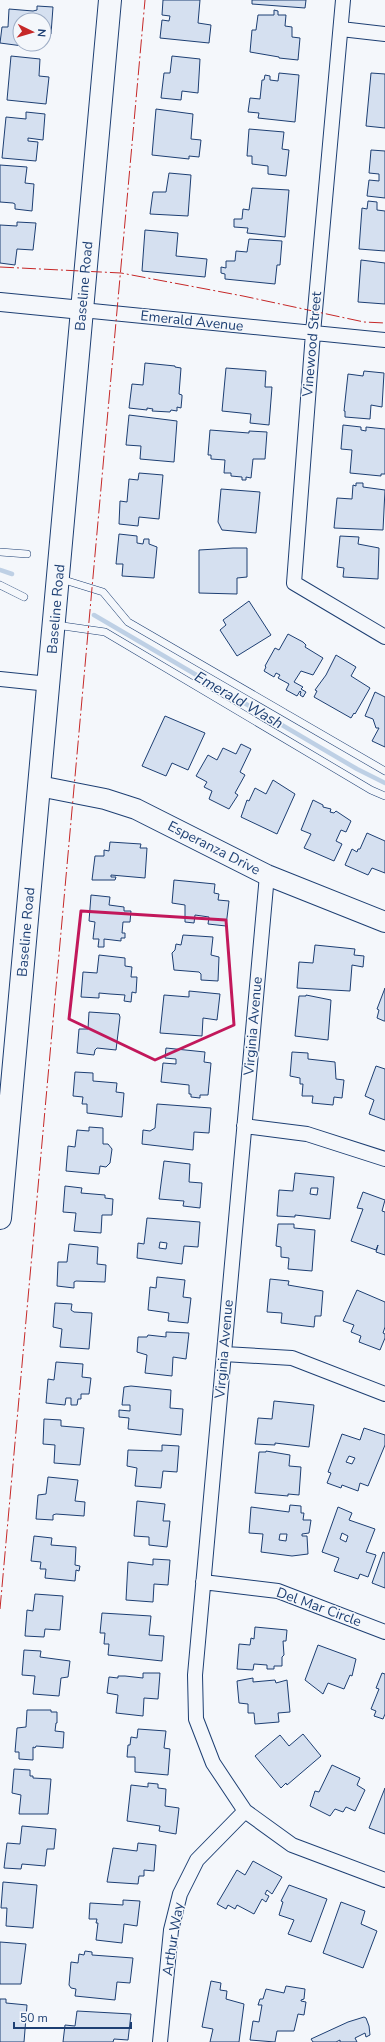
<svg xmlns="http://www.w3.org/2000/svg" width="385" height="2042" viewBox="0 0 385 2042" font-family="'Nunito Sans',sans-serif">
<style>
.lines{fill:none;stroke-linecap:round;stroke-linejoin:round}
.stream{stroke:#bed0e5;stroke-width:4.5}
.building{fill:#d5e0f0;stroke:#1d3f73;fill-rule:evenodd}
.service-casing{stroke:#1d3f73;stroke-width:8}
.minor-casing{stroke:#1d3f73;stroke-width:16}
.tertiary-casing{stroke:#1d3f73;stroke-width:20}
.secondary-casing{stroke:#1d3f73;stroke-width:22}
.primary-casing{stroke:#1d3f73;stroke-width:24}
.service{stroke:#f4f7fb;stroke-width:7}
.minor{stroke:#f4f7fb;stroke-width:14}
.tertiary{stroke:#f4f7fb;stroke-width:18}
.secondary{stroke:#f4f7fb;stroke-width:20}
.primary{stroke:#f4f7fb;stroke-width:22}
.power{stroke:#c62828;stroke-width:1;stroke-dasharray:14 3 2 3;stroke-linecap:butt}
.marked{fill:none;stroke:#c2185b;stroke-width:3;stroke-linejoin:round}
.labels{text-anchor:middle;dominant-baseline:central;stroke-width:3;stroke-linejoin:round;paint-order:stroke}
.street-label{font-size:14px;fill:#1d3f73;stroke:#f4f7fb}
.water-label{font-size:15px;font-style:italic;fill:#1d3f73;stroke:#f4f7fb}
</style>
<rect width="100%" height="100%" fill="#f4f7fb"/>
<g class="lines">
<path class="stream" d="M0 570 12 574
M94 615 357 769 385 783"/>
</g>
<path class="building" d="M163 0H200L198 23 211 25 209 43 160 38 162 20 169 21 170 16 162 15Z
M252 0H306L305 8 252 4Z
M37 6 53 7 51 34 44 33V20H20V44H38V48L0 43 2 27H8L9 9 33 11 37 10Z
M274 10 278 11V15H286L285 26 292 27V37L300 38 298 60 279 58V57L250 52 252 30H256L258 15H274Z
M11 56 40 59 39 76 49 77 46 104 7 100Z
M172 56 200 59 198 93 182 91 181 100 161 98 164 73H170Z
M279 73 299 75 295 122 258 118 259 113 248 112 250 98 260 99 262 80H264L265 75 270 76V80L278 81Z
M371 73 385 74V128L366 126Z
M156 109 193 114 191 139 201 140 199 157 189 156V159L152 155Z
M26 112 45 114 43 140 28 138V141L38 142 36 161 2 158 6 117 26 119Z
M249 129 284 132 282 149 289 150 286 176 268 174V166L252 164V156H247Z
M371 150 385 151V198L367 196 369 180 379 181V174L369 173Z
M0 165 27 167 25 183 34 184 32 211 15 209V204L13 203 0 202Z
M169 173 191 175 188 216 150 214 153 192H166Z
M252 188 289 190 285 237 247 233 248 228 234 227V219H242L243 209 249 210Z
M368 201 377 202V210L385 211V251L359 249 362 208 367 209Z
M17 222 36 223 33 250 17 249 15 265 0 263V225L17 226Z
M145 230 178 233 176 256 207 259 205 277 142 271Z
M249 239 282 241 280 265H277L275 284 225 279V274L221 273V267L226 268V261H235L236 251 247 252Z
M361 260 385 263V304L358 302Z
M145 363 175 366V367L181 368 179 394 182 395V397L181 408 177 407V411L171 410 170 412 152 411 153 409 147 408V410L129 408 132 384 143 385Z
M226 368 266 371 265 387H272L269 425 250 423 251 414 222 411Z
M364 371 384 373 382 407 371 405 370 419 345 417V411H344L348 374 363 376Z
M129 415 177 421 174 462 140 459 141 446 126 445Z
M343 425 361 427V430L366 431V427L385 429V474H381V476L350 473 352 450 341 449Z
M210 430 249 433V431L267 432 265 459H253L251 478 246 477V480H242V477L231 476V473H224L225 460 211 459V455H208Z
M139 473 163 475 159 519 139 517 138 526 119 524 120 501 127 502 129 479 138 480Z
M356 483H363V487L385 490 383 530 334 528 337 498 352 499 353 485 356 486Z
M221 489 260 492 256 533 222 530 218 522Z
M119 534 137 536V543L143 544 144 539H149V544L157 547 154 578 122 576 123 564H116Z
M340 536 359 537 358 544 379 548 378 579 343 577 344 568 337 567Z
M233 548H247V577L237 578V594L199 593V550Z
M249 601 271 635 237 656 220 630 226 625 223 620Z
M288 634 303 642 306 645 305 647 323 658 313 675 301 671 294 682 303 687 301 689 306 692 303 697 300 695 301 692 300 691 297 696 286 690 289 684 278 678 280 675 276 673 274 677 264 671 266 667 265 666 275 648 279 650Z
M336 655 356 667 351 676 370 688 355 714 354 713 351 718 314 697 317 691 315 690 326 675Z
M375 692 385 697V747L372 741 379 728H376L373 719 365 716Z
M165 716 205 733 188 770 172 763 166 776 142 766Z
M241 744 251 749 240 772 245 775 235 793 238 795 229 809 209 799 212 791 204 787 207 782 196 776 208 755 217 760 223 748 236 754Z
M273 780 295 794 277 834 241 817 247 800 249 801 255 788 266 794Z
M313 800 323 805V807L331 809 330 812 334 813 336 811 351 821 346 832 341 830 336 841 342 844 334 861 304 848 311 834 301 830Z
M367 833 385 841V873L372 868 368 875 345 865 352 849 357 852 358 849H360Z
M110 842 141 844 140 848H147L145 878 111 875V877H116L115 880H92L95 856H104V850L109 851Z
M174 880 215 884 214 893 219 894 218 900 229 901 226 926 208 924 209 917 195 915 194 923 185 922V905L172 903Z
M91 895 110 897 109 905 124 907V911H131L130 922H123L122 933H125V938H121V941L104 939V947H98L99 939H93L95 922 89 921Z
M183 935 213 937 211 955 219 957 218 981 201 980V974L199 972 174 970 172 953 175 950 176 944 181 945Z
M315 945 355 949 354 955 364 956 363 967 352 965 350 991 297 988 299 962 313 963Z
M99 955 125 958V966L132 967 131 977H137L136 993 132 992 131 1002 124 1001 125 995 110 994 99 993V998L81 997 83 972 97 973Z
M385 988V1021H384L377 1018 379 1010 377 1009Z
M189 991 220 994 217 1020 203 1018 202 1036 160 1033 164 995 189 997Z
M306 995 331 1000 328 1040 295 1036 299 996H306Z
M89 1012 119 1014 120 1017 116 1050 97 1048 95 1050 94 1055 77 1053 79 1029H88Z
M166 1048 205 1052 204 1062 211 1063 208 1095H200V1098L191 1097V1094H189V1085L161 1082 163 1063 176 1064V1059L165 1058Z
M292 1052 308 1053V1059L335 1062 336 1079 344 1080 342 1098 334 1097 333 1105 312 1103 313 1096H302L303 1084H300V1078L290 1076Z
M376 1066 385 1069V1120L369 1114 374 1100 365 1096Z
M75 1072 93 1073V1081L117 1083 116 1092 124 1093 122 1117 87 1113V1104H82L83 1097 73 1096Z
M157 1104 211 1108 209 1133 194 1132 193 1150 142 1144 143 1130 150 1131 155 1128Z
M89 1127 103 1128V1144H108L112 1149 110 1163 106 1167 100 1166 99 1174 66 1171 68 1146 75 1147 77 1130 89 1131Z
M164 1161 190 1164 189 1182 202 1183 200 1208 183 1206 184 1201 159 1199Z
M295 1173 334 1177 330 1219 295 1215V1217L277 1216 279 1190 293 1191ZM311 1188H318L317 1195 310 1194Z
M65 1186 82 1188 81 1193 105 1195V1198L113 1199 112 1215H102L101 1233 74 1231 76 1213 63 1212Z
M363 1192 385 1200 382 1211 385 1212V1255L376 1252 378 1245 376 1250 351 1241 363 1209 357 1208Z
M147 1218 200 1222 198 1247 184 1246 182 1264 137 1258 138 1243 144 1244ZM160 1242 167 1243 166 1249 159 1248Z
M278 1224H294V1228L315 1230 312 1271 288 1269 289 1258 281 1257V1247L276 1246Z
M69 1244 98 1247 97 1264 106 1265 105 1282 76 1281 74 1282V1288L57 1286 58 1262H67Z
M157 1277 185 1280 183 1297 191 1298 188 1323 168 1321 169 1313 148 1310 150 1287 156 1288Z
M270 1279 289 1281 288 1285 323 1291 321 1316H315L314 1327 281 1323 282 1313 267 1312Z
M357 1290 385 1302V1327L383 1333 385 1334V1338L380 1350 359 1342 361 1336 351 1332 354 1325 343 1321Z
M55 1303 72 1304 71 1310 74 1312 92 1313 89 1349 60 1347 62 1329 53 1327Z
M166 1332 189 1333 186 1359 173 1357 172 1376 145 1373 147 1355 137 1352 138 1337H147L148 1335 166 1337Z
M56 1362 83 1364 82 1377 91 1378 89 1394H81V1399H78L77 1405H71V1398H66L65 1405 46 1403 48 1379 54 1380Z
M131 1386 171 1390 170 1408 183 1409 181 1435 128 1429 129 1418 119 1417V1410L130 1411V1405H122L124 1387Z
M274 1401 314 1405 309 1447 275 1443V1445L255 1444 258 1418 272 1419Z
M44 1419 61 1420V1426L84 1428 80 1465 54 1463 55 1445 43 1444Z
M364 1428 385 1435V1445L368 1486 360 1483 358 1491 342 1485 341 1488 327 1483 331 1473 328 1472 342 1434 360 1440ZM349 1456 355 1458 352 1464 346 1462Z
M162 1445 179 1446 177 1472 163 1471 161 1488 135 1486 137 1468 127 1466 128 1450 162 1451Z
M266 1451 290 1455 289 1466 301 1467 299 1495 288 1494V1496L255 1493 259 1452H266Z
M48 1477 78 1480 75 1501 85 1502 84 1516 56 1514 53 1515V1520L36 1519 38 1495 46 1494Z
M137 1501 165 1504 163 1521H170L167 1547 149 1545V1537L134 1536Z
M290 1505 301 1506V1513H304L303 1520H311L309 1533 302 1534V1536H307L308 1554 292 1556 261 1552 263 1534 249 1533 251 1507 289 1512ZM280 1534H287L286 1541 279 1540Z
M338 1507 352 1513 349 1520 375 1529 366 1552 376 1555 368 1577 360 1574 358 1579 334 1571 339 1558 322 1552ZM342 1533 348 1536 346 1542 340 1539Z
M34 1536 52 1538 51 1545 76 1547 75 1565 80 1566 79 1571 76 1570 75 1581 45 1578 46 1569H40L41 1562 31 1561Z
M383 1552 385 1553V1588L372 1583Z
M153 1559 170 1560 168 1585 154 1584 153 1602 126 1600 128 1562 153 1565Z
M35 1594 63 1596 60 1630 45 1629 44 1637 25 1636 27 1610 33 1611Z
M102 1613 151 1616 149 1635 164 1636 162 1661 108 1655 109 1644H104L105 1633H100Z
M255 1627 287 1630 286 1641H283L284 1655 282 1657V1666H274V1669H267V1665L254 1664 253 1670 237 1669 239 1644 250 1645 251 1638 254 1639Z
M318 1645 356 1659 352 1676 350 1675 344 1689 328 1683 323 1694 305 1680Z
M24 1650 41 1651 40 1657 70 1661 68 1677 61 1678 59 1696 33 1694 35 1676 22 1675Z
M143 1673H160L158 1699 144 1698 143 1716 116 1713 118 1695 107 1693 109 1677 118 1678V1676H125L143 1678Z
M382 1673 385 1674V1714L383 1719 374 1716 376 1711 371 1709 379 1689 376 1688Z
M253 1678V1682L275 1680 276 1683 287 1680 290 1712 278 1713 279 1722 255 1724 254 1713H248V1704L239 1703 237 1681Z
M27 1710H51V1712H57V1723H56L55 1731 64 1732 63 1748 36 1746 35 1748 33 1747V1760L19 1759V1752H15L17 1728 26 1727Z
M138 1729 166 1731 164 1748 170 1749 168 1775 135 1772V1757H127L128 1745H130L131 1737 137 1738Z
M303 1734 321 1756 287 1785 286 1783 281 1788 255 1756 280 1735 289 1746Z
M332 1765 360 1778 357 1785 365 1790 355 1811 346 1807 343 1812 335 1809 330 1816 310 1806 315 1791 319 1792Z
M14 1769 30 1770V1776H33V1778L51 1779 48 1814H19L21 1795 12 1793Z
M148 1783 158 1784V1788L166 1789 165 1806 179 1808 176 1834 159 1831 160 1826 127 1821 131 1785 148 1787Z
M385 1788V1834L369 1828Z
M22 1826 56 1829 54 1849H47L45 1866 22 1864 21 1869 4 1868 7 1843 20 1844Z
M138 1843 156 1845 154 1871 144 1870V1876H139L138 1884 107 1882 113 1848 137 1851Z
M253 1861 282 1877 272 1894 267 1890 265 1894 269 1896 266 1902 262 1899 254 1914 237 1905 235 1909 228 1905 226 1909 217 1904 237 1870 245 1875Z
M3 1882 37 1885 33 1928 6 1926 7 1908H1Z
M289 1885 327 1899 311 1942 288 1934 294 1920 279 1915 283 1902 281 1901Z
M123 1900 140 1901 137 1926 124 1924 122 1943 96 1940 98 1923H96L97 1919H89L90 1903 123 1905Z
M341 1902 365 1911 361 1924 377 1931 363 1968 323 1953Z
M0 1942 26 1944 21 1984H0Z
M85 1951 92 1952V1955L133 1958 130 1983 117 1982 115 2000 75 1996 76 1989 71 1988 69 1985 71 1962 78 1963 79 1954 84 1955Z
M211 1981 221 1983 220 1990 227 1991 226 1999 244 2004 239 2042H210L213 2029 202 2027Z
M286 1986 305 1989 304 1999 301 2000V2001L306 2002 304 2015 298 2014 294 2031H277L275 2042 250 2040 253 2021 259 2022 262 2005H258L260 1999H263L266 1989 284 1993Z
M0 1999H6V2003L27 2005 24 2042H0Z
M77 2011 131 2014 128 2040 114 2039 113 2042H63L65 2025 75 2026Z
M364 2017 366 2018 369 2026 370 2035 366 2037 365 2033 355 2038 357 2042H340V2040L336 2042H313L311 2039 348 2022Z"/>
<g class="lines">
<defs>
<path id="service" d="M0 552 27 554
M61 579 103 592 128 622 385 771
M0 585 24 597
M56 625 105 632 371 790 385 796"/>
<path id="minor" d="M343 0 313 333 294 583 385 637
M341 29 385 34
M82 310 385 340
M0 679 49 684
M267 875 195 1675 196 1719 213 1763 245 1811 292 1845 385 1880
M244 1126 307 1134 385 1159
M224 1354 292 1358 385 1394
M203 1582 278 1591 385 1632
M160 2042 171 1930 180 1894 197 1860 245 1811"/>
<path id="tertiary" d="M0 302 82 310"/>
<path id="secondary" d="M39 786 105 799 136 809 267 875 385 922"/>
<path id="primary" d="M0 1218 110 0"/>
</defs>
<use href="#service" class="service-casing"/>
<use href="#minor" class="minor-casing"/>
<use href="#tertiary" class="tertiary-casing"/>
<use href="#secondary" class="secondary-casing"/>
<use href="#primary" class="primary-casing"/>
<use href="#service" class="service"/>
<use href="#minor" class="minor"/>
<use href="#tertiary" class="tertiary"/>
<use href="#secondary" class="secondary"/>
<use href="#primary" class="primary"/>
<path class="power" d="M0 267 121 273 243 296 364 322 385 323
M0 1609 145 0"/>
</g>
<path class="marked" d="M81 911 226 920 234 1025 155 1060 69 1019Z"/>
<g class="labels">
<g class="street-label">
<text transform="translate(84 286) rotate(-85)">Baseline Road</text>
<text transform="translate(192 321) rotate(6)">Emerald Avenue</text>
<text transform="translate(312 344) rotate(-85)">Vinewood Street</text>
<text transform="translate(56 609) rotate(-85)">Baseline Road</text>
<text transform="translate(214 848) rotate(27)">Esperanza Drive</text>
<text transform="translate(26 932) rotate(-85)">Baseline Road</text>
<text transform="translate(253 1026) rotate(-85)">Virginia Avenue</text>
<text transform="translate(224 1349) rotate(-85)">Virginia Avenue</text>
<text transform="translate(319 1607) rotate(20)">Del Mar Circle</text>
<text transform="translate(173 1939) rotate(-81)">Arthur Way</text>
</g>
<g class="water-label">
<text transform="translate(239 700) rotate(30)">Emerald Wash</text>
</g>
</g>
<g transform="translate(32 32) rotate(95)"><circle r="19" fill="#f4f7fb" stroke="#9eadc5"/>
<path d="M0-3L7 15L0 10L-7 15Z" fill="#c62828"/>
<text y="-6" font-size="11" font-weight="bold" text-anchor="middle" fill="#1d3f73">N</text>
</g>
<path d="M14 2022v6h117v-6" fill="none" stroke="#1d3f73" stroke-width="2"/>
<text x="20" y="2022" font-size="12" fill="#1d3f73" stroke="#f4f7fb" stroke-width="3" paint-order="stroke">50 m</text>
</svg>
